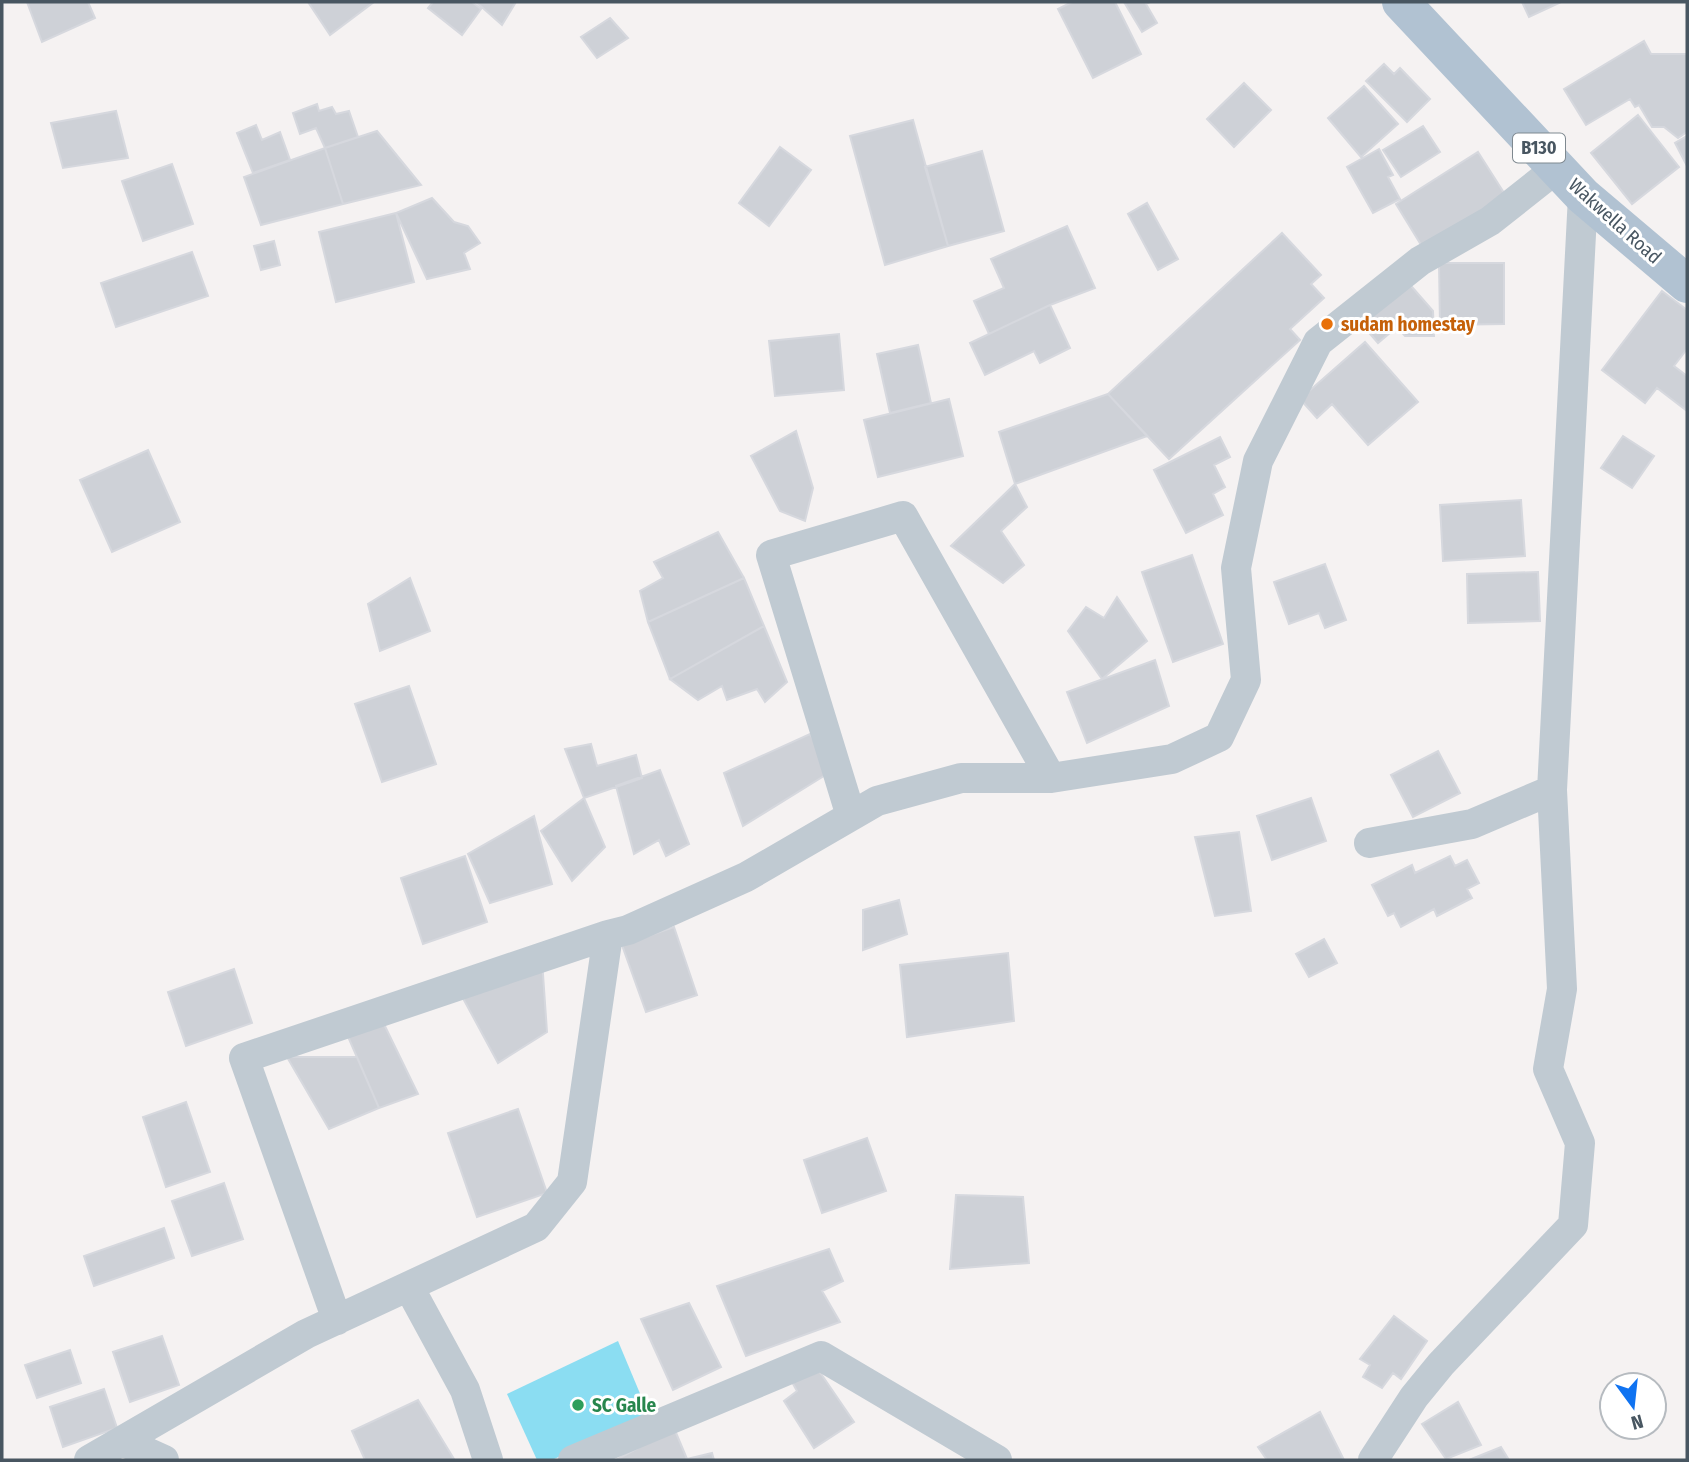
<svg xmlns="http://www.w3.org/2000/svg" width="1689" height="1462" viewBox="0 0 1689 1462" font-family="'Fira Sans Condensed',sans-serif">
<style>
.water{fill:#8bddf2}
.building{fill:#ced1d7;stroke:#d6d8de;stroke-width:2}
.lines{fill:none;stroke-linecap:round;stroke-linejoin:round}
.minor{stroke:#c0cad2;stroke-width:30}
.primary{stroke:#b1c2d2;stroke-width:38}
.food-dot{fill:#e8710a;stroke:#fff;stroke-width:2.5}
.leisure-dot{fill:#2e9e5b;stroke:#fff;stroke-width:2.5}
.labels{text-anchor:middle;dominant-baseline:central;stroke-width:6;stroke-linejoin:round;paint-order:stroke}
.shield{fill:#fff;stroke:#7f8990;stroke-width:2}
.shield-label{font-size:18px;font-weight:bold;fill:#485661}
.street-label{font-size:19px;fill:#485661;stroke:#fff}
.food-label{font-size:19px;font-weight:bold;fill:#c56008;stroke:#fff;text-anchor:start}
.leisure-label{font-size:19px;font-weight:bold;fill:#27864d;stroke:#fff;text-anchor:start}
</style>
<rect width="100%" height="100%" fill="#f5f2f2"/>
<path class="water" d="M618 1341 649 1415 552 1460H537L507 1394Z"/>
<path class="building" d="M27 2H88L95 18 42 42Z
M308 2H374L330 35Z
M433 2H472L481 9 462 35 428 8Z
M476 2H516L502 25Z
M1072 2H1115L1141 54 1093 78 1058 9Z
M1124 2H1150L1146 4 1157 23 1142 32Z
M1522 2H1561L1529 17Z
M610 18 628 38 597 58 581 37Z
M1644 41 1651 54H1687V132L1678 138 1664 127H1652L1639 105 1635 107 1630 99 1586 125 1564 89Z
M1384 64 1394 74 1400 68 1430 99 1407 122 1366 81Z
M1244 83 1271 110 1234 147 1207 119Z
M1364 86 1398 124 1361 157 1328 118Z
M317 104 319 111 332 107 336 114 349 111 358 137 325 148 316 128 300 134 293 113Z
M116 111 128 158 63 168 51 123Z
M1638 115 1679 167 1632 204 1591 153Z
M913 120 948 246 885 265 850 136Z
M256 125 262 140 280 132 290 160 253 173 237 133Z
M1423 126 1440 152 1401 177 1383 150Z
M377 131 421 185 343 204 325 148Z
M1687 136V166L1675 143Z
M780 147 811 170 769 226 739 203Z
M325 148 343 204 261 225 244 177Z
M1379 149 1393 175 1388 177 1400 199 1373 213 1347 167Z
M982 151 1004 231 948 246 925 167Z
M1478 152 1506 196 1423 248 1396 204Z
M172 164 193 224 143 241 122 181Z
M432 198 454 222 468 226 480 243 464 253 470 269 427 279 396 213Z
M1147 203 1178 259 1158 270 1128 214Z
M396 213 414 282 336 302 319 232Z
M1067 226 1095 288 1050 305 989 334 974 301 1004 288 991 259Z
M1282 233 1321 275 1311 284 1324 298 1290 329 1300 340 1169 459 1108 394Z
M274 241 280 265 261 270 254 246Z
M192 252 208 296 116 327 101 283Z
M1439 263H1504V324L1440 325Z
M1405 279 1433 311 1434 336H1405L1397 327 1378 343 1358 320Z
M1662 291 1687 310V349L1674 366 1687 376V411L1657 388 1645 403 1602 370Z
M1050 305 1070 348 1040 363 1034 351 985 375 970 343Z
M839 334 844 390 775 396 769 341Z
M1365 342 1418 402 1368 445 1332 404 1317 418 1300 399Z
M918 345 931 403 890 413 877 354Z
M1108 394 1147 436 1015 484 999 432Z
M949 399 963 456 878 477 864 420Z
M796 431 813 488 805 521 780 511 751 456Z
M1623 436 1654 456 1632 488 1601 468Z
M1220 437 1230 457 1214 465 1225 487 1213 494 1223 515 1186 533 1154 470Z
M148 450 180 522 112 552 80 480Z
M1015 484 1027 507 1001 531 1024 565 1003 583 951 546Z
M1521 500 1525 556 1443 561 1440 505Z
M718 532 744 578 648 622 640 591 663 578 654 562Z
M1192 555 1223 644 1173 662 1142 572Z
M1325 564 1346 620 1325 628 1319 613 1289 624 1274 582Z
M1538 572 1540 621 1468 623 1467 574Z
M410 578 430 631 380 651 368 604Z
M744 578 764 626 670 679 648 622Z
M1117 597 1147 641 1102 679 1068 631 1086 607 1104 618Z
M764 626 787 682 765 702 757 689 727 700 722 686 698 700 670 679Z
M1155 660 1169 706 1087 743 1067 692Z
M409 686 436 764 382 782 355 704Z
M810 734 832 771 743 826 724 773Z
M591 744 597 766 636 755 642 778 584 798 565 749Z
M1438 751 1460 793 1413 817 1391 775Z
M660 770 689 844 666 856 659 840 634 854 616 786Z
M584 798 605 847 572 881 541 831Z
M1311 798 1326 841 1272 860 1257 816Z
M534 816 552 884 490 903 468 854Z
M1239 832 1251 911 1215 916 1195 837Z
M465 856 487 922 423 944 401 878Z
M1450 856 1455 866 1467 860 1479 883 1467 889 1472 898 1437 916 1434 909 1401 927 1394 913 1388 916 1372 885 1412 865 1415 873Z
M899 900 907 934 863 950V910Z
M674 927 697 995 646 1012 622 945Z
M1324 939 1337 963 1309 977 1296 954Z
M1008 953 1014 1021 907 1037 900 965Z
M542 960 547 1032 498 1063 458 989Z
M234 969 252 1023 186 1046 168 992Z
M381 1018 418 1094 379 1108 346 1032Z
M287 1057H357L379 1108 329 1129Z
M186 1102 210 1172 166 1187 143 1117Z
M518 1109 547 1193 477 1217 448 1133Z
M867 1138 886 1191 822 1213 804 1160Z
M224 1183 243 1239 192 1256 172 1201Z
M956 1195 1023 1197 1029 1263 950 1269Z
M164 1228 174 1258 94 1286 84 1256Z
M829 1249 843 1281 822 1291 840 1322 746 1356 717 1286Z
M689 1303 721 1367 673 1390 641 1319Z
M1394 1316 1427 1341 1401 1379 1393 1373 1382 1388 1363 1377 1370 1365 1360 1359Z
M162 1336 179 1385 130 1402 113 1352Z
M70 1350 81 1383 37 1398 25 1365Z
M815 1365 854 1422 814 1448 784 1401 797 1391 792 1382Z
M104 1389 117 1428 63 1447 50 1407Z
M418 1400 454 1459 365 1460 352 1431Z
M1458 1402 1481 1445 1446 1459 1422 1424Z
M1320 1412 1344 1460H1267L1258 1447Z
M674 1428 687 1459 712 1453 714 1460H616Z
M1501 1447 1509 1460H1469Z"/>
<g class="lines">
<path class="minor" d="M851 816 771 555 903 516 1051 778
M1369 843 1472 824 1552 790
M409 1287 465 1390 488 1460
M337 1320 244 1058 608 935
M122 1441 164 1460
M89 1460 306 1334 536 1227 572 1182 608 935 628 930 746 877 877 801 961 778H1051L1172 759 1219 737 1246 680 1236 568 1258 461 1318 342 1420 261 1490 221 1557 168
M573 1460 821 1356 997 1460
M1373 1460 1414 1397 1441 1364 1573 1225 1580 1143 1548 1069 1562 989 1552 790 1583 196"/>
<path class="primary" d="M1401 2 1583 196 1687 284"/>
</g>
<circle class="food-dot" cx="1327" cy="324" r="7"/>
<circle class="leisure-dot" cx="578" cy="1405" r="7"/>
<g class="labels">
<rect class="shield" x="1513" y="133.5" width="52" height="29" rx="5"/>
<g class="shield-label">
<text x="1539" y="148">B130</text>
</g>
<g class="street-label">
<text transform="translate(1615 221) rotate(42)">Wakwella Road</text>
</g>
<g class="food-label">
<text x="1341" y="324">sudam homestay</text>
</g>
<g class="leisure-label">
<text x="592" y="1405">SC Galle</text>
</g>
</g>
<rect width="1689" height="1462" fill="none" stroke="#485661" stroke-width="7"/>
<g transform="translate(1633 1406) rotate(165)"><circle r="33" fill="#ffffff" stroke="#b6bbc0" stroke-width="2"/>
<path d="M0-5L12 26L0 18L-12 26Z" fill="#1073f1"/>
<text y="-10" font-size="19" font-weight="bold" text-anchor="middle" fill="#485661">N</text>
</g>
</svg>
